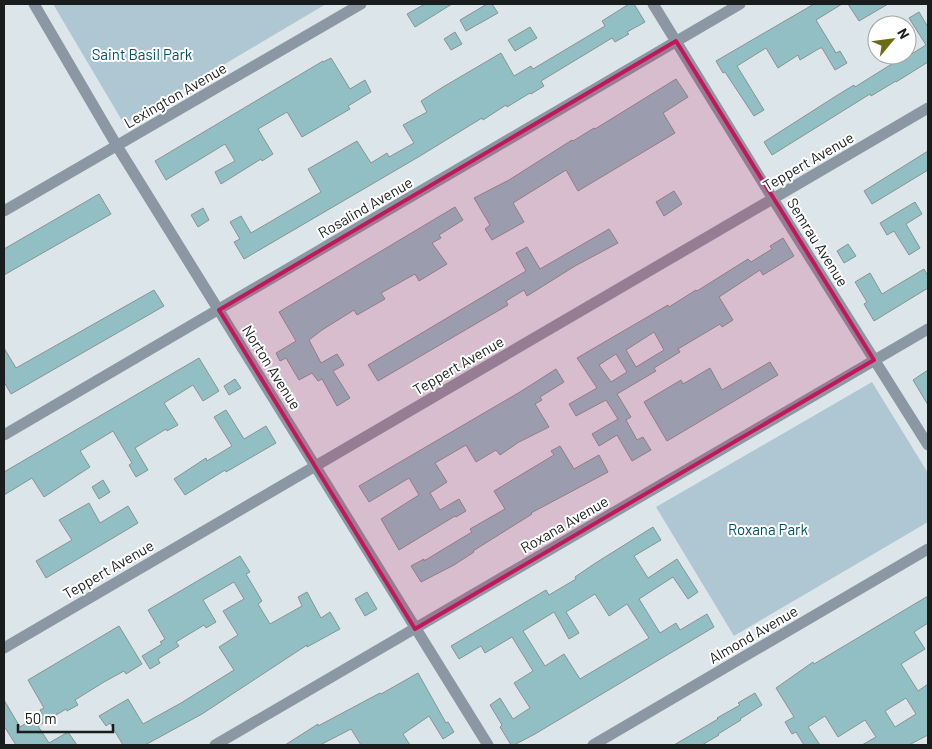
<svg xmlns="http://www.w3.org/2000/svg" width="932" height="749" viewBox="0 0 932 749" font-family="Barlow,sans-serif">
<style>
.green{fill:#aec7d2}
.building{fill:#92bfc3;stroke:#899394;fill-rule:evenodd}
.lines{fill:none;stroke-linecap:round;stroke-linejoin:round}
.street{stroke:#8b97a2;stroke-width:11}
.marked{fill:#c2185b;fill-opacity:0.2;stroke:#c2185b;stroke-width:4;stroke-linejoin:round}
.labels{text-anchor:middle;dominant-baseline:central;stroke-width:4;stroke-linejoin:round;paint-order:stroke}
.park-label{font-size:15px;fill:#005269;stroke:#fff}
.street-label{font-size:15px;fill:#191d1e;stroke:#fff}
</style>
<rect width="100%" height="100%" fill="#dce6ea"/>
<path class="green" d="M53 4H326L124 124Z
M872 382 928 473V522L734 636 656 507Z"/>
<path class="building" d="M425 4H452L415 27 407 14Z
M487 4H492L498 13 466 31 460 20Z
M629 4H634L645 22 627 32 629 34 615 42 612 38 541 81 544 86 531 94 530 93 507 107 506 105 483 120 482 118 420 156 244 259 234 242 240 239 230 222 241 216 251 233 321 192 308 169 357 141 371 163 387 153 389 157 414 143 403 125 427 112 421 101 443 87 501 53 514 76 531 66 533 69 605 26 602 21Z
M814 4H842L816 20 836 53 840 51 847 63 835 70 822 48H820L800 60 798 55 778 68 766 48 737 66 764 110 754 116 725 72 723 73 716 61Z
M848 4H888L859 21Z
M919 12 928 27V62L896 82V81L871 96 870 94 772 155 764 142 836 96 854 85 855 87 895 62 891 55H910L926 45 909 18Z
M530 27 537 38 515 51 508 40Z
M455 32 462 44 451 50 444 39Z
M331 58 350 89 365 80 371 92 348 106 350 109 302 137 287 112 258 129 273 154 262 161 261 159 221 184 215 172 235 161 225 144 166 180 155 161 323 61V62Z
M676 79 688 97 663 113 675 133 578 191 566 170 513 203 524 222 492 240 485 229 490 225 474 198 509 180 572 140 573 141 594 128 595 129Z
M928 151V170L872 204 864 191Z
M674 191 682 204 664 216 656 202Z
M99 194 111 214 4 275V249Z
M915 202 922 214 906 224 920 248 909 255 894 231 887 235 880 223Z
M455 207 463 220 439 235 441 238 432 243 447 264 419 281 415 274 381 293 385 299 357 315 354 310 322 330 309 340 321 363 337 354 344 365 333 371 350 398 337 406 322 379 318 381 312 373 299 380 286 358 280 361 276 353 296 341 279 312Z
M203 208 209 220 198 227 191 215Z
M609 229 618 243 575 266 527 296 524 290 506 301 508 305 378 381 368 365 526 271 516 253 527 247 540 269Z
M783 238 794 256 763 275 760 270 719 297 733 320 722 327 720 324 678 349 680 352 654 368 656 371 617 394 631 417 626 420 637 440 643 437 651 450 632 461 617 435 599 446 592 434 618 419 606 400 576 416 569 404 597 388 577 358 668 305 669 307 696 290 697 291 748 259 751 262 772 249 770 246ZM654 332 664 350 636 367 626 350ZM616 354 627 372 611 382 599 365Z
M848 244 856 256 844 263 837 251Z
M924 269 928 276V288L874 321 864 304 867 302 855 282 870 273 882 294Z
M154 290 164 306 11 394 4 382V348L16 368Z
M199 358 219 391 203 401 193 385 164 403 178 425 167 431 166 429 135 448 148 470 136 477 129 465 132 463 113 431 80 451 90 467 44 497 32 478 4 495V472Z
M770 362 778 375 667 441 644 402 681 380 683 384 710 368 722 390Z
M556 369 564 382 540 397 542 400 535 404 549 427 519 442 500 455 496 450 476 462 466 445 435 463 447 482 430 493 440 510 459 499 466 511 456 517 455 516 399 550 381 519 419 495 409 478 369 502 359 486 520 392Z
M928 370V405L913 380Z
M235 379 241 388 229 395 224 386Z
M226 410 244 439 266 426 276 443 226 472 225 470 185 495 174 479 206 458 207 461 232 446 214 417Z
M560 446 574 469 599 455 608 472 531 513 532 514 473 551 474 552 454 565 421 582 411 566 424 559V561L452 544 472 532 470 529 505 509 494 491 554 455 551 451Z
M103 480 110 492 99 499 92 487Z
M89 503 100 523 128 506 138 523 46 578 36 561 72 540 59 520Z
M653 527 661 540 634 556 648 578 677 559 698 592 688 599 673 577 639 599 660 633 676 623 680 630 707 614 714 627 535 734 514 745H511L500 727 502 725 490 705 500 698 513 719 530 708 514 683 533 671 512 637 485 653 481 646 459 659 451 646 546 590 549 595 576 579 575 577 594 564ZM595 594 609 616 627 604 649 638 580 679 564 654 545 666 523 631 554 612 569 639 579 633 566 612Z
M240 556 250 572 246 574 262 601 258 604 270 624 302 606 298 597 307 592 321 618 330 612 340 629 307 647V645L202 714 145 745H123L110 723 106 726 99 716 128 699 143 724 181 703 234 670 219 647 238 635 223 611 244 599 234 582 203 600 216 622 206 628 204 625 176 642 179 646 158 659 160 663 150 669 142 656 162 644 160 642 165 639 148 610Z
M367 592 377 609 365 616 355 599Z
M928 596V623L914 632 925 649 901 664 918 691 928 684V735L909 745H862L876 737 865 720 838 737 825 716 808 727 820 745H804L796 732 792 734 785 722 794 717 776 688 813 662 814 664ZM906 698 916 714 895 727 885 711Z
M119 626 142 664 126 674 124 671 104 682 75 700 78 705 67 711 66 709 38 726 49 743 68 732 77 745H16L4 726V700L20 727 42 713 40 710 44 708 28 680Z
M418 673 446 723 448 722 454 732 443 739 429 716 403 734 410 745H361L351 729 320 745H285L318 724V726L380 693 381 694Z
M755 693 762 705 740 719 741 720 718 734 719 735 702 745H674L718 719 717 718 740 705 738 703Z"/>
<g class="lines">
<path class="street" d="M34 4 117 146 488 745
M653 4 773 199 928 445
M4 211 361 4
M4 435 740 4
M4 648 928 108
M215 745 928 329
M593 745 928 549"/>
</g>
<path class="marked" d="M676 41 874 360 415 629 219 310Z"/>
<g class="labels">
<g class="park-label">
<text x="142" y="54">Saint Basil Park</text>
<text x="768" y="529">Roxana Park</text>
</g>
<g class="street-label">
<text transform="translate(175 95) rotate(-30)">Lexington Avenue</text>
<text transform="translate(808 161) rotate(-30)">Teppert Avenue</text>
<text transform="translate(365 207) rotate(-30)">Rosalind Avenue</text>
<text transform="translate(818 242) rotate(58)">Semrau Avenue</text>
<text transform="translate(458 365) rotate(-30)">Teppert Avenue</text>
<text transform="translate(272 367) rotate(58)">Norton Avenue</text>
<text transform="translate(564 524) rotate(-30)">Roxana Avenue</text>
<text transform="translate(108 569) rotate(-30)">Teppert Avenue</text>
<text transform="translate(753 634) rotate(-30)">Almond Avenue</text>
</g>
</g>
<rect width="932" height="749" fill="none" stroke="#191d1e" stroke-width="10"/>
<g transform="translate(892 40) rotate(61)"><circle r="24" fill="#ffffff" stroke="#a3a5a5"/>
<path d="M0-4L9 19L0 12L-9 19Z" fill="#6a6d11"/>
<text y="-8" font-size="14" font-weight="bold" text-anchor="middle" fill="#191d1e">N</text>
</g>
<path d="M18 724v8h95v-8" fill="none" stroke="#191d1e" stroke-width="2.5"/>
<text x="25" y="724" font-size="15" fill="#191d1e" stroke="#ffffff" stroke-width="4" paint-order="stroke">50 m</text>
</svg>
